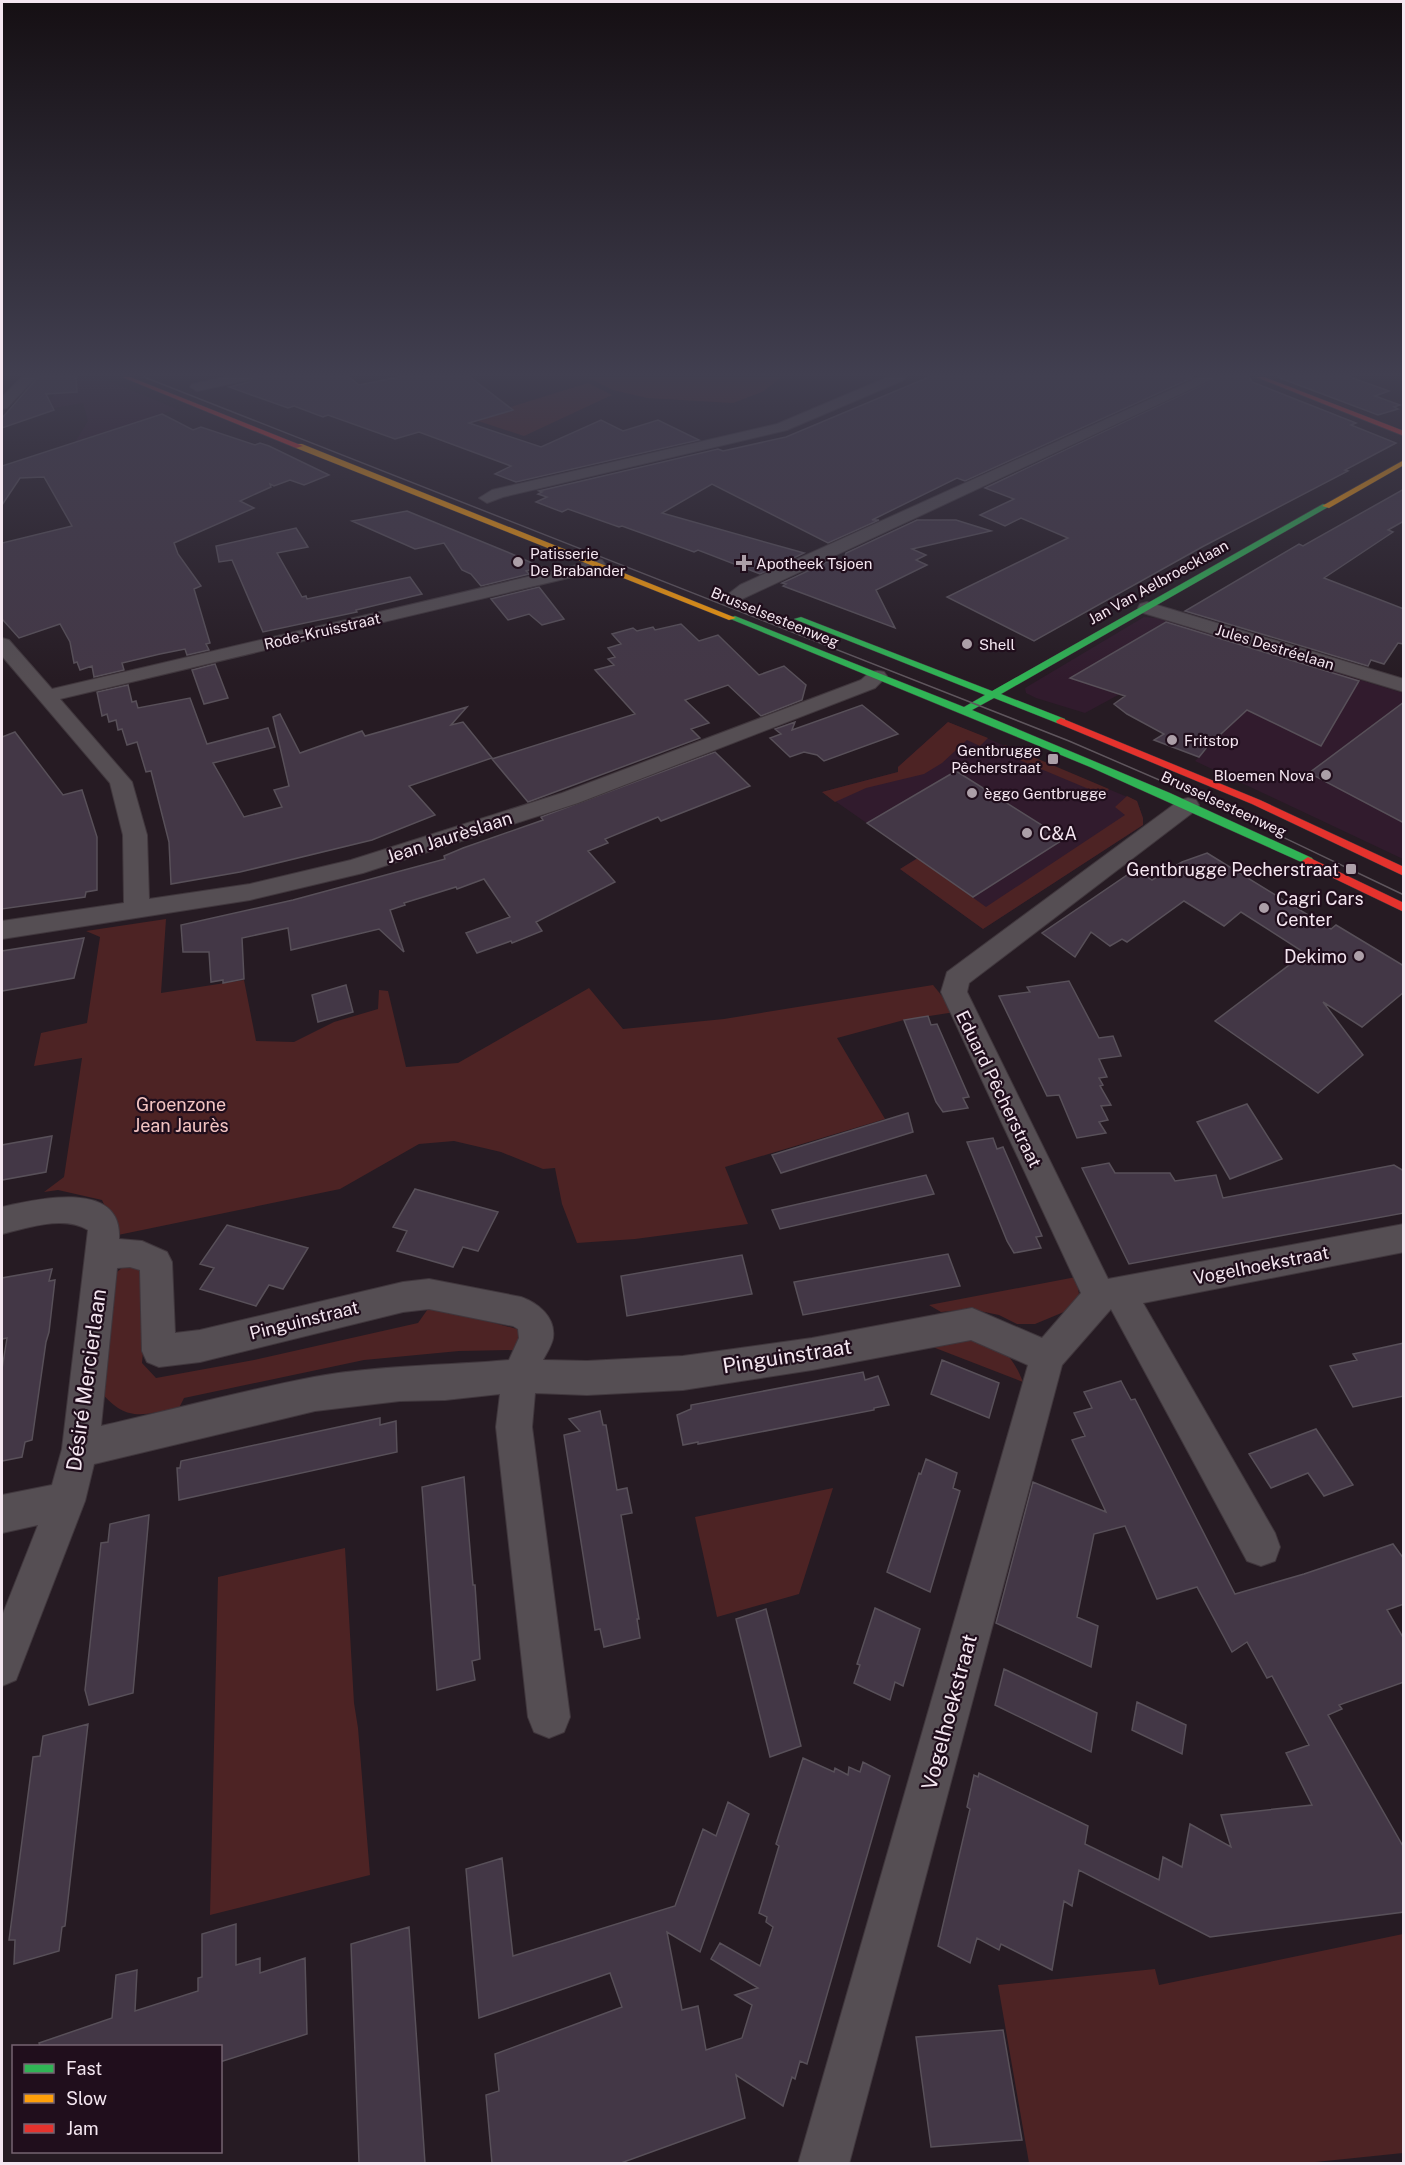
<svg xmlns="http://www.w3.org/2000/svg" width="1405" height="2165" viewBox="0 0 1405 2165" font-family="'Public Sans',sans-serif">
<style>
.built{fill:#311b2d}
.green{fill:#4d2324}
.building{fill:#433746;stroke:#585059;stroke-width:1.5}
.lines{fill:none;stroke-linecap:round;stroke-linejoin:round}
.street-casing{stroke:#40373d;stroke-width:2}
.fast-casing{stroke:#40373d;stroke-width:1}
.slow-casing{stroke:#40373d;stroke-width:1}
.jam-casing{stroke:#40373d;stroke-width:1}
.street{fill:#554e53;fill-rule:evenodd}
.fast{fill:#30b455;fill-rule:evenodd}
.slow{fill:#ff9f0a;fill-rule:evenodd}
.jam{fill:#e5322d;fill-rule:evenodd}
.tram{stroke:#5f565d;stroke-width:1.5}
.poi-dot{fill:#ac9fa8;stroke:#200e1c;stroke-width:2}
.labels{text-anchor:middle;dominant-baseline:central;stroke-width:4.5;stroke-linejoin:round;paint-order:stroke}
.far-poi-label{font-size:15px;fill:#f4e6f0;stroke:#200e1c;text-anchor:start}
.far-street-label{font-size:15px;fill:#f4e6f0;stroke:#200e1c}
.poi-label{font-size:18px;fill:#f4e6f0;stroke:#200e1c;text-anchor:start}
.street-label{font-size:18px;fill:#f4e6f0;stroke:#200e1c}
.park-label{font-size:18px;fill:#f3c4c2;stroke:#200e1c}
.near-street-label{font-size:21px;fill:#f4e6f0;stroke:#200e1c}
</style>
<rect width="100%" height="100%" fill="#261b23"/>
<path class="built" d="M70 377H99L177 409 75 442 88 421 83 403 54 408 52 405 7 412 11 407 48 402Z
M1144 617 1157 618 1403 693V859L1195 761 1226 730 1205 720 1155 675 1085 713 1036 698 1026 693 1025 688Z
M948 722 1137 801 1143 818V825L983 929 900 869 917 858 822 792 898 772V767Z"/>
<path class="green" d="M587 377H782L762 392 733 403 647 398 613 390Z
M588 383 612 395 524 436 472 419Z
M948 722 988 738 980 746 967 740 942 763 924 774 866 788 835 802 822 792 898 772V767Z
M1005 745 1109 789 1103 795 998 751Z
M1127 796 1137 801 1143 818V825L983 929 900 869 918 858 986 907 1125 815 1115 807Z
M166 919 161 993 244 980 256 1041 294 1042 334 1022 378 1009 379 990 388 991 406 1067 458 1063 589 988 623 1029 724 1019 933 985 955 1012 904 1020 837 1038 885 1119 725 1167 748 1224 635 1239 577 1243 562 1204 555 1168 543 1169 501 1152 454 1141 419 1144 340 1189 118 1235 102 1200 58 1190 44 1192 64 1177 82 1058 34 1066 41 1033 87 1023 100 937 86 931Z
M131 1261 150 1275 142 1363 156 1378 254 1360 418 1323 430 1306 517 1329 521 1336 516 1350 459 1351 364 1360 184 1398 179 1408C140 1415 127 1423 99 1390L113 1275Z
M1076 1277 1079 1294 1071 1309 1035 1324H1017L999 1315 970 1309 941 1312 929 1305Z
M962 1337C997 1347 1008 1345 1023 1382L925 1344Z
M833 1488 799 1594 717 1617 695 1517Z
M345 1548 354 1703 358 1728 370 1875 210 1915 218 1577Z
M1403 1934V2153L1296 2164 1029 2163 998 1985 1155 1969 1159 1985Z"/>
<path class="building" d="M38 377H76L77 392 46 394 54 410 2 428V418Z
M253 377H349L359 385 399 377H470L513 410 469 423 541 447 601 420 623 431 658 420 699 440 516 482 495 474 511 466 419 432 395 439 328 415 323 417 294 406 288 408 229 387 249 382Z
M929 377H1194L965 481 957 478 872 520H879L828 543 712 484 662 513 804 553 760 574 698 550 694 552 622 526 619 527 568 509 562 512 536 502 547 497 538 494 542 492 539 491 718 449 723 451 786 437Z
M1219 377H1249L1252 382 1356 423 1351 425 1396 443 1345 470 1348 471 1202 547 1034 641 947 597 1068 538 1021 518 1005 526 980 515 1014 499 985 488Z
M1277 377H1350L1389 391 1375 396 1400 405 1394 407 1398 409 1378 415Z
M162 414 193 430 201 427 255 445 260 443 269 446 329 475 304 485 290 480 274 486 270 484 271 487 240 501 254 508 174 543 178 554 201 586 194 589 210 643 206 644 209 650 187 655 185 649 160 654 122 663 124 670 94 677 92 666 80 670 77 662 74 663 70 642 60 624 19 638 2 619V543L72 526 44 477 20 478 2 505V466Z
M1404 489V521L1388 530 1393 532 1324 578 1404 609V644L1398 643 1384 664 1371 660 1368 666 1185 611 1299 544 1303 546Z
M407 511 512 554 541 567 526 571 529 574 481 586 471 574 462 570 444 543 415 549 352 521Z
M917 520H956L991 531 912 549 926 555 916 560 927 565 876 590 895 628 783 586 786 584 782 583 829 561 842 564 846 553Z
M296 528 308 547 277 553 302 597 306 596 307 599 410 577 422 594 356 610 357 612 263 632 232 560 219 562 216 546Z
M539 587 564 619 542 625 529 614 508 620 491 599Z
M1166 622 1359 681 1321 746 1247 710 1208 746 1199 757 1154 740 1164 734 1127 714 1114 704 1125 696 1070 678Z
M681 624 699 641 718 635 759 675 784 666 806 685 802 700 761 716 728 685 685 700 709 723 691 729 700 738 528 802 492 759 635 714 595 670 614 665 608 659 615 657 608 648 621 644 612 634 633 628 637 631 653 627 655 630Z
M215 664 228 698 204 704 192 670Z
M128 685 132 702 136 701 138 708 190 698 207 744 268 728 275 747 213 763 244 817 282 807 274 790 289 786 273 717 280 714 300 753 362 731 365 736 467 707 451 725 463 722 492 758 409 786 435 815 372 840 240 872 171 884 169 842 151 771 146 772 137 742 127 745 122 729 118 730 116 720 109 722 107 714 102 716 97 692Z
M1404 702V823L1309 773Z
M862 705 898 734 824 761 817 755 804 752 790 757 770 738 781 734 775 729 795 722 792 730Z
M15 732 63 795 82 790 97 837V890L86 892 85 897 2 909V737Z
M715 752 750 786 661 821 658 817 605 839 608 843 588 851 615 882 536 922 542 931 512 943 511 941 477 953 466 933 510 917 484 879 457 889 456 887 404 903 405 905 390 910 404 952 379 929 291 950 288 928 242 938 244 979 223 983V980L211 982 209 952H183L181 925 293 900 445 859 444 856 463 848 543 820 541 817Z
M956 771 1064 839 973 897 867 823Z
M1207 853 1331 929 1336 925 1404 966V992L1362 1027 1323 1002 1363 1055 1318 1093 1215 1021 1305 953 1241 912 1224 926 1184 901 1127 942 1122 939 1110 946 1091 932 1075 957 1042 933 1136 869 1152 880 1182 862Z
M84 938 74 978 2 991V951Z
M1069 981 1099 1038 1113 1036 1121 1056 1099 1059 1107 1077 1099 1078 1103 1085 1100 1086 1111 1105 1101 1106 1108 1120 1099 1122 1106 1133 1077 1138 1059 1095 1047 1096 999 996 1030 992 1027 987Z
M346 985 353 1012 318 1022 312 995Z
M928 1016 931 1025 937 1024 969 1097 963 1098 968 1108 943 1112 936 1102 904 1020Z
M1247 1104 1282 1159 1230 1179 1197 1122Z
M908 1113 913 1132 781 1173 772 1155Z
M52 1136 46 1172 2 1180V1145Z
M993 1138 997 1149 1003 1147 1042 1236 1036 1237 1041 1248 1014 1253 1007 1241 967 1142Z
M1109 1163 1115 1173H1170L1175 1181 1216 1175 1223 1198 1394 1165 1404 1171V1213L1129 1264 1082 1168Z
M926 1175 934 1194 780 1229 772 1210Z
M415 1189 498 1212 478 1251 463 1247 453 1267 397 1251 407 1231 393 1227Z
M227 1225 308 1248 283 1289 269 1285 256 1306 200 1289 214 1268 200 1264Z
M948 1254 960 1286 803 1315 794 1282Z
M742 1255 752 1294 627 1316 621 1276Z
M52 1269 49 1281 55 1280 49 1332 46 1342 32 1440 25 1442 22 1457 2 1461V1369L7 1338 2 1339V1278Z
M1404 1343V1396L1353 1407 1330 1366 1357 1360 1353 1354Z
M942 1360 999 1383 989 1418 931 1394Z
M863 1372 865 1380 878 1376 889 1405 874 1408V1410L698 1444V1442L683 1445 677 1415 691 1409V1405Z
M1121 1381 1131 1400 1135 1399 1235 1594 1304 1574 1393 1544 1404 1559V1604L1387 1610 1404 1639V1682L1339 1705 1342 1709 1328 1715 1404 1848V1912L1210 1937 1079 1870 1072 1906 1064 1901 1052 1970 1001 1944 999 1950 977 1938 970 1963 938 1946 970 1809 967 1807 974 1775 978 1777 979 1773 1088 1826 1085 1844 1159 1880 1163 1857 1182 1867 1190 1824 1231 1847 1221 1815 1312 1805 1286 1753 1309 1745 1272 1676 1267 1678 1247 1642 1232 1652 1197 1587 1157 1599 1125 1526 1094 1534 1077 1617 1098 1626 1091 1667 996 1623 1033 1482 1106 1512 1072 1440 1085 1436 1074 1413 1092 1408 1084 1392Z
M600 1411 603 1425H606L617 1490 627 1488 632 1513 621 1515 639 1619H637L640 1638 604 1647 600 1629 595 1630 564 1435 580 1431 569 1419Z
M380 1418V1425L396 1421 397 1452 179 1500 177 1468H180L181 1461Z
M1316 1429 1353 1485 1324 1496 1308 1473 1271 1488 1249 1454Z
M926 1459 957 1473 953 1488 960 1491 930 1592 887 1572 919 1473 921 1474Z
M464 1477 473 1585H475L480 1659 472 1661 475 1680 437 1690 422 1487Z
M149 1515 133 1693 89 1705 85 1690 101 1543 108 1542 110 1524Z
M875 1608 920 1629 903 1686 895 1682 890 1700 854 1683 860 1665 857 1664Z
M766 1609 801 1746 770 1757 736 1619Z
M1004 1669 1097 1713 1091 1752 995 1705Z
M1137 1702 1186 1725 1182 1754 1132 1730Z
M88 1724 65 1926 62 1927 59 1951 14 1964 15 1940H9L33 1757 40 1756 43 1736Z
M803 1758 834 1772 835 1768 848 1775 849 1767 860 1772 863 1762 890 1776 807 2064 800 2061 795 2079 792 2077 783 2106 736 2075 745 2118 621 2163H492L486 2095 499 2091 495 2054 622 2007 610 1973 479 2018 466 1869 502 1858 513 1956 675 1906 703 1829 716 1836 728 1802 749 1814 700 1952 667 1932 682 2010 698 2006 706 2050 742 2038 752 2005 735 1995 758 1988 711 1959 720 1943 760 1966 773 1927 766 1922 767 1917 759 1913 779 1846 776 1844Z
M236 1924V1965L260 1958V1973L305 1958 307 2034 220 2062V2046H40L39 2043 112 2018 116 1975 137 1970 135 2011 198 1991V1978L202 1977V1934Z
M409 1927 425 2163H359L351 1944Z
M1003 2030 1022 2140 931 2147 916 2037Z"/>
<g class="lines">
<defs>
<path id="street" d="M22 377H36L7 408 2 409V397Z
M226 377H251L249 380 197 391 190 387 192 384Z
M888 377H906L904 380 787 430 503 497 487 503 479 498 492 490 777 424Z
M1199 377H1217L742 599H730L727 595 740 585Z
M596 559 602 560 605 564 602 568 581 575 60 699 132 782 147 835 149 899 250 884 351 860 562 793 861 680C869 673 873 669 884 672L887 676 875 688 578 803 363 873 250 900 2 939V921L124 903 123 835 110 783 2 656V638L9 640 52 689 570 567Z
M1147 602 1404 679V692L1140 612 1138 608 1140 604Z
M1188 798 1196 800 1199 805 1196 810 969 983 967 992 1108 1279 1404 1224V1252L1143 1303 1275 1533 1280 1547 1275 1561 1261 1566 1247 1561 1111 1309 1062 1365 849 2164H798L1028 1365 971 1340 812 1370 683 1390 587 1395 535 1393 532 1427 570 1717 564 1732 549 1738 534 1732 528 1717 496 1427 500 1394 445 1400 400 1401 315 1411 94 1464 85 1501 16 1680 2 1686V1616L38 1525 2 1533V1495L52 1485 62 1449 88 1230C63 1215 28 1228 2 1234V1207C37 1199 123 1179 119 1239L142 1241 167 1252 172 1262 175 1333 200 1330 403 1282 429 1279 521 1297C538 1303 556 1317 553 1338 552 1345 546 1354 543 1360L587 1361 683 1356 812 1338 972 1308 1042 1338 1081 1293 941 992 947 972 1180 800ZM130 1267 140 1270 142 1351 147 1362 159 1367 200 1362 403 1312 429 1309 513 1326 518 1329 519 1338 509 1360C444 1366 378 1365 314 1377 242 1391 171 1410 101 1426L117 1268Z"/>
<path id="fast" d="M1323 504 1330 506 1001 694 1065 719V723H1057L994 698 972 710 1170 793 1312 858 1314 861 1308 865 1090 767 728 618 735 616 964 707 985 695 794 619 801 617 992 691Z"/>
<path id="slow" d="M296 444H302L736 618 729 620 296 448Z
M1404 460V465L1329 508 1322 506Z"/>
<path id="jam" d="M122 377H130L303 446 296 448Z
M1256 377H1264L1404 431V436Z
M1061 718 1260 800 1404 867V876L1252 804 1057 723 1056 721Z
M1308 857 1404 903V912L1304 864 1302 861Z"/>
</defs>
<use href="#street" class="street-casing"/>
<use href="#fast" class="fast-casing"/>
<use href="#slow" class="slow-casing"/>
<use href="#jam" class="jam-casing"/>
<use href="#street" class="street"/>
<use href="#fast" class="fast"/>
<use href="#slow" class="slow"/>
<use href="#jam" class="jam"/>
<path class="tram" d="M144 377 1069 741 1201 798 1404 895"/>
</g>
<linearGradient id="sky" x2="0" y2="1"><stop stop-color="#150f13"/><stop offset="0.55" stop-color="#413f50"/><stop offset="1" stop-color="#413f50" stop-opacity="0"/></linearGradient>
<rect width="1405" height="680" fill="url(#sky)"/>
<g class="poi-dot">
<circle cx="518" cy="562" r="6"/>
<path d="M741 554h6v6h6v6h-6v6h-6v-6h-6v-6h6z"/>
<circle cx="967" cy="644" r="6"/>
<circle cx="1172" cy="740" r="6"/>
<rect x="1047" y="753" width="12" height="12" rx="3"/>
<circle cx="1326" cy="775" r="6"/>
<circle cx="972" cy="793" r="6"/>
<circle cx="1027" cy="833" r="6"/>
<rect x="1345" y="863" width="12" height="12" rx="3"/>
<circle cx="1264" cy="908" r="6"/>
<circle cx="1359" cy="956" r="6"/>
</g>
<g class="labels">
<g class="far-poi-label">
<text x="530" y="553">Patisserie<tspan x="530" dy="17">De Brabander</tspan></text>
<text x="756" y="563">Apotheek Tsjoen</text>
<text x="979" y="644">Shell</text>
<text x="1184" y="740">Fritstop</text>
<text x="1041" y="750" text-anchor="end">Gentbrugge<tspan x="1041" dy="17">Pêcherstraat</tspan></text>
<text x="1314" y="775" text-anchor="end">Bloemen Nova</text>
<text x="984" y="793">èggo Gentbrugge</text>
</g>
<g class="far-street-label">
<text transform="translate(1158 582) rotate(-29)">Jan Van Aelbroecklaan</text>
<text transform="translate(775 617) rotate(22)">Brusselsesteenweg</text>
<text transform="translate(322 631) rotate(-13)">Rode-Kruisstraat</text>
<text transform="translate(1275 647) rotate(17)">Jules Destréelaan</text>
<text transform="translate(1224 804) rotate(25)">Brusselsesteenweg</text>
</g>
<g class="poi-label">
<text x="1039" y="833">C&amp;A</text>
<text x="1339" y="869" text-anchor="end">Gentbrugge Pecherstraat</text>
<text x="1276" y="898">Cagri Cars<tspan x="1276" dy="21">Center</tspan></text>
<text x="1347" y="956" text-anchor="end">Dekimo</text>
</g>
<g class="street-label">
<text transform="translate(449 837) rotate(-18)">Jean Jaurèslaan</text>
<text transform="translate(999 1089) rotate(64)">Eduard Pêcherstraat</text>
<text transform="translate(1261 1265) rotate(-11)">Vogelhoekstraat</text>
<text transform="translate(304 1320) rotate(-14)">Pinguinstraat</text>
</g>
<g class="park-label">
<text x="181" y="1104">Groenzone<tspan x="181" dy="21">Jean Jaurès</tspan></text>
</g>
<g class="near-street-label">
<text transform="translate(787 1356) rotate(-9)">Pinguinstraat</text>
<text transform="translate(86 1380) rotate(-82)">Désiré Mercierlaan</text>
<text transform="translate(949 1712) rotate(-75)">Vogelhoekstraat</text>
</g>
</g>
<rect width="1405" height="2165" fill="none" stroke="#f4e6f0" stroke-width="6"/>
<rect x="12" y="2045" width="210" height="108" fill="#200e1c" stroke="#756471" stroke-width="1.5"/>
<rect x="24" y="2064" width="30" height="9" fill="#30b455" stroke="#756471" stroke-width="1.5"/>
<text x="66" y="2075" font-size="18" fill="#f4e6f0">Fast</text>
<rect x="24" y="2094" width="30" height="9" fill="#ff9f0a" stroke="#756471" stroke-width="1.5"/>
<text x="66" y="2105" font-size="18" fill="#f4e6f0">Slow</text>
<rect x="24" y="2124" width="30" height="9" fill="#e5322d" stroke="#756471" stroke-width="1.5"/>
<text x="66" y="2135" font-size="18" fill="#f4e6f0">Jam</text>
</svg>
